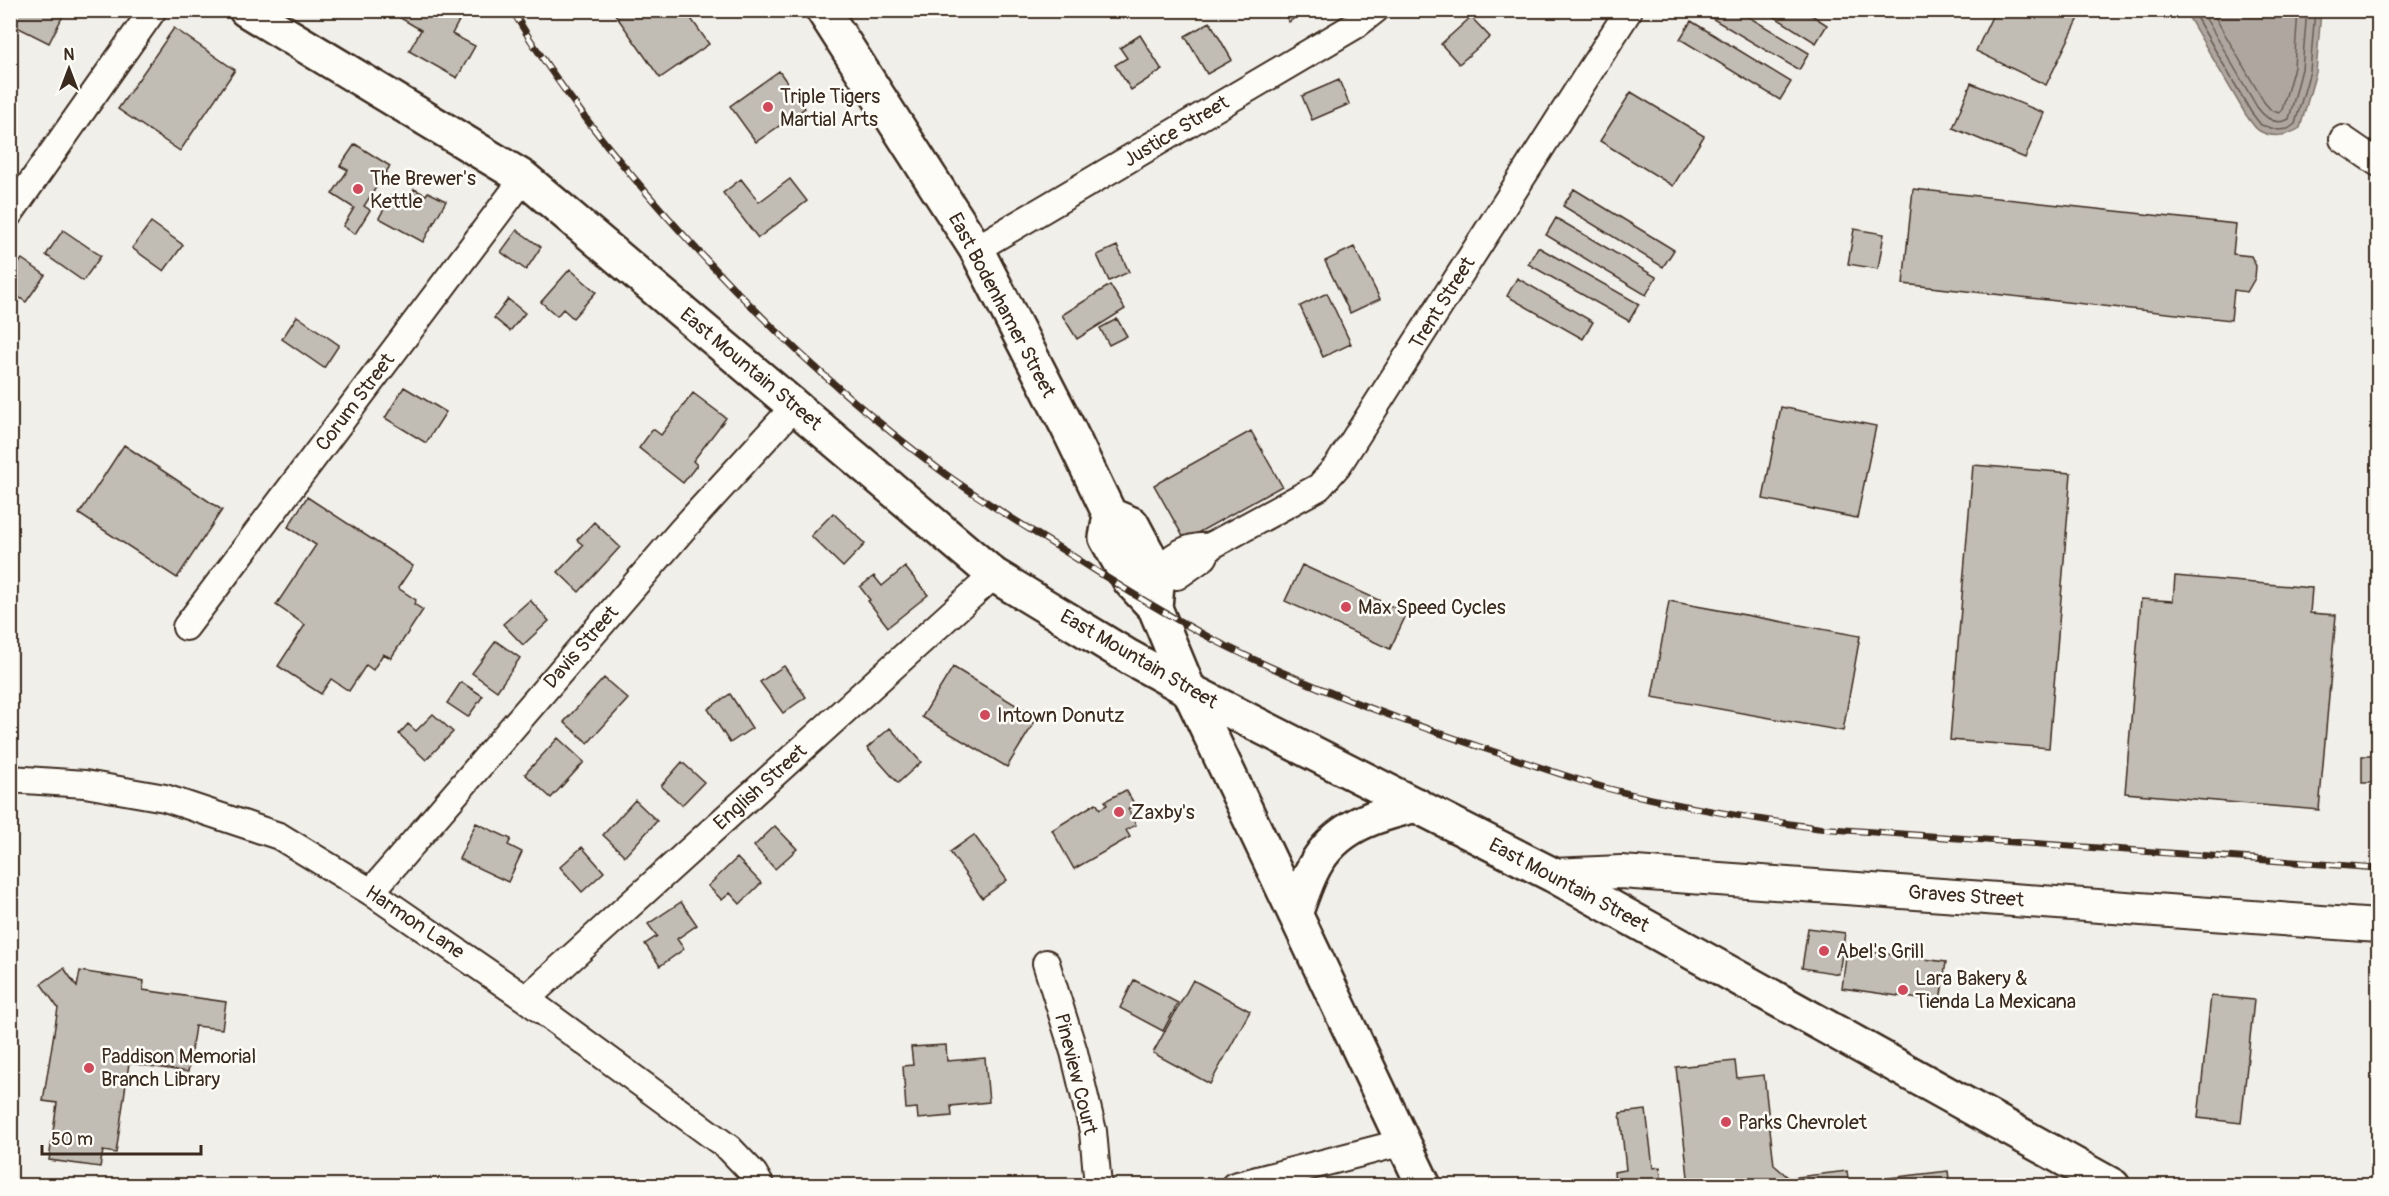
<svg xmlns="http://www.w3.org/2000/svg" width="2389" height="1196" viewBox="0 0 2389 1196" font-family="Pangolin,sans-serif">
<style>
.water{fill:#aea69f;stroke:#80746b;stroke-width:1.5}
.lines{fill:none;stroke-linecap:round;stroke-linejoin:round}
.shore{stroke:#695c52;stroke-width:1.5}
.building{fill:#c1bcb4;stroke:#3b2a1e;stroke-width:1.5}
.minor-casing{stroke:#3b2a1e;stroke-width:30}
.tertiary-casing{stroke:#3b2a1e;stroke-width:36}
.primary-casing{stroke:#3b2a1e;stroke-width:38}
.minor{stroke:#fdfcf7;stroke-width:26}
.tertiary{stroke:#fdfcf7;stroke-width:32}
.primary{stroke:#fdfcf7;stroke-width:33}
.rail-casing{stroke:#3b2a1e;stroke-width:7}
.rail{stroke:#fdfcf7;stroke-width:4.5;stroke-dasharray:14;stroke-linecap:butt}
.poi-dot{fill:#d1495b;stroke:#fdfcf7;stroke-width:2}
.labels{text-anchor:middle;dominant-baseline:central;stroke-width:5;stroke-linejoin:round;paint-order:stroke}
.poi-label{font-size:20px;fill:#3b2a1e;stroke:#fdfcf7;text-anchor:start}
.street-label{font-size:20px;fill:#3b2a1e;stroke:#fdfcf7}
</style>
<rect width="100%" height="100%" fill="#f1efea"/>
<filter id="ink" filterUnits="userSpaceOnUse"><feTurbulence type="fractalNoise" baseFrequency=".0167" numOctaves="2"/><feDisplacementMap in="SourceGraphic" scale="12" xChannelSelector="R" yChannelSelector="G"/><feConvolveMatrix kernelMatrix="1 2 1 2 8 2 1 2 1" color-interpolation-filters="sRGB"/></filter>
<g filter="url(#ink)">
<path class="water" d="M2185 11H2321L2316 72 2300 128C2288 136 2272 139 2258 130 2254 127 2249 119 2246 115Z"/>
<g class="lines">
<path class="shore" d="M2192 10 2251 112 2261 125 2278 130 2288 129 2295 124 2310 71 2315 10
M2201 10 2257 107C2265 118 2276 126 2289 119L2302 69 2307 10
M2211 10 2264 102 2271 110 2279 113 2282 110 2294 67 2298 10"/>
</g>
<path class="building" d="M17 10H66L49 43 11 24Z
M387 10H454L462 15 452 34 475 46 457 78 409 51 421 30Z
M612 10H685L709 44 660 78Z
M1281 10H1306L1289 22Z
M1698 10H1737L1809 53 1799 70Z
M1764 10H1804L1827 25 1816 43Z
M1995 10H2083L2046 85 1976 51Z
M1471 17 1490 37 1459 64 1441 44Z
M1691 21 1791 82 1780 100 1680 39Z
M1210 22 1232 60 1207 74 1185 36Z
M174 28 235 70 180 151 118 109Z
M1140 35 1162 70 1131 90 1115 65 1127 58 1120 48Z
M779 71 805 108 756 142 730 106Z
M1339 80 1349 104 1312 120 1302 96Z
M1971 83 2044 113 2025 158 1953 128Z
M1631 92 1704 136 1673 186 1600 141Z
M355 144 390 166 364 206 370 210 355 234 343 226 354 208 332 194 348 170 340 166Z
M741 179 759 202 790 179 807 201 758 238 723 193Z
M414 189 426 195 428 192 446 201 423 242 379 218 391 196 406 205Z
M1574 189 1674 250 1663 267 1563 206Z
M1913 189 2236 224 2233 254 2251 256 2256 266 2255 278 2247 292 2234 290 2231 320 1903 284Z
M1556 218 1656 277 1646 295 1546 235Z
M151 222 183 245 164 271 132 248Z
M1854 229 1884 234 1878 269 1848 264Z
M63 230 101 256 83 281 46 255Z
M517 230 541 247 526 270 501 252Z
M1117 246 1129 272 1109 281 1097 255Z
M1354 247 1380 299 1350 313 1325 261Z
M1538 247 1639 304 1629 321 1528 264Z
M22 259 45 275 26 302 10 291V275Z
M570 269 596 292 573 318 563 309 557 316 541 302Z
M1517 278 1593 322 1583 339 1507 296Z
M1110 285 1125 309 1077 339 1062 315Z
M1327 293 1351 344 1323 357 1300 306Z
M508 299 525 313 510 331 494 318Z
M297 316 339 345 324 368 282 339Z
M1117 319 1127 336 1109 345 1100 328Z
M404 387 446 412 426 443 385 418Z
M693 393 726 418 693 461 697 465 683 483 639 448 653 429 661 435Z
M1781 407 1876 426 1857 518 1763 499Z
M1251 431 1282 486 1185 540 1154 485Z
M124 445 222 510 177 578 79 514Z
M1973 465 2071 473 2049 748 1950 740Z
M307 497 413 566 398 588 416 600 414 604 423 610 391 658 383 654 373 670 366 665 349 691 331 679 321 694 278 666 305 625 276 605 316 545 288 527Z
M833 513 865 544 843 567 811 536Z
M594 522 620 547 579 592 558 572 583 545 577 540Z
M1302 565 1407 613 1390 649 1285 601Z
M905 567 928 595 888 627 868 601 870 600 860 587 874 576 882 586Z
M2175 576 2312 588 2310 613 2336 615 2319 810 2125 793 2141 599 2173 601Z
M530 600 549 621 523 645 503 624Z
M1669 601 1860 636 1843 731 1652 697Z
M496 641 520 658 497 691 472 673Z
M784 666 806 697 783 713 760 682Z
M953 667 1037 718 1007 767 922 717Z
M604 678 628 699 588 743 564 722Z
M461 682 483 696 468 717 447 703Z
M730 694 752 728 730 743 708 709Z
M433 714 453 732 426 760 399 734 408 724 416 731Z
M890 728 921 762 898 783 867 748Z
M558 738 584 762 551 798 525 774Z
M2362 756H2378V783H2362Z
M682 762 704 782 682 805 661 786Z
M1126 790 1135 805 1128 809 1136 825 1126 830 1130 837 1074 869 1052 830 1096 803 1100 809 1107 805 1105 801Z
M635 800 657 821 625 856 603 835Z
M476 823 511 839 508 845 522 852 508 882 459 859Z
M775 826 797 849 775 869 754 846Z
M974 835 1007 880 982 898 950 852Z
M582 847 604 872 582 892 560 867Z
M737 858 761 883 740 904 730 893 722 900 708 886Z
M681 902 697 925 677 939 684 949 660 966 645 944 657 936 648 924Z
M1808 928 1845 933 1839 974 1802 968Z
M1847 949 1946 962 1940 1002 1842 988Z
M64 968 77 987 80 971 144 981 143 990 226 1002 222 1029 195 1026 188 1072 129 1063 116 1153 103 1151 100 1167 49 1160 57 1103 43 1101 58 1008 41 984Z
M1134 980 1178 1003 1163 1031 1120 1008Z
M1193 980 1250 1011 1210 1084 1153 1053Z
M2211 996 2254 1000 2241 1123 2198 1118Z
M946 1045 947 1061 985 1058 989 1102 951 1106 952 1116 918 1119 917 1108 906 1109 903 1066 913 1065 911 1047Z
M1735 1061 1737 1078 1764 1075 1774 1165 1789 1178 1847 1171 1849 1186H1689L1676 1067Z
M1646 1110 1653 1168 1660 1167 1662 1186H1615L1614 1172 1626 1170 1620 1113Z
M1948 1171 1950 1186H1889V1178Z"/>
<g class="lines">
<defs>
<path id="minor" d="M2343 139 2378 163
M10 213 153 10
M976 249 1356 25 1375 10
M1209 547 1204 557 1177 576 1158 573C1170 556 1188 545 1209 547L1319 487 1338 465 1629 10
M186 627 524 178
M10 779 85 784 165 798 279 836 371 892 526 999 729 1148 754 1174 761 1186
M371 892 682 530 795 406
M1046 963 1074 1052 1093 1131 1098 1186
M526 999 994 575
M1234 1186 1404 1142"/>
<path id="tertiary" d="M1553 875 1621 872 2378 926"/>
<path id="primary" d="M246 10 524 178 994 575 1129 657 1189 690 1553 875 2113 1186
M823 10 976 249 1068 428 1110 515 1106 538 1130 581 1155 608 1189 690 1424 1186
M1110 515 1132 524 1158 573 1155 608
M1295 914C1301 899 1306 881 1314 867 1336 826 1375 815 1417 805"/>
</defs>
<use href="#minor" class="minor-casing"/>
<use href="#tertiary" class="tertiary-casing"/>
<use href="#primary" class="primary-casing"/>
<use href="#minor" class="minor"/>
<use href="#tertiary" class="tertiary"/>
<use href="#primary" class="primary"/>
<defs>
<path id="rail" d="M512 10C560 91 619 163 681 232 759 319 846 400 940 470 982 501 1029 529 1074 557 1121 587 1168 616 1218 642 1301 684 1389 716 1477 746 1520 760 1563 776 1606 788 1676 806 1747 818 1818 828L2378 868"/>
</defs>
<use href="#rail" class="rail-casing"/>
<use href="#rail" class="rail"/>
</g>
</g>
<g class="poi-dot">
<circle cx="768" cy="107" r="6"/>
<circle cx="358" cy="189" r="6"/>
<circle cx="1346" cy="607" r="6"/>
<circle cx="985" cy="715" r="6"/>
<circle cx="1119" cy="812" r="6"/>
<circle cx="1824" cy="951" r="6"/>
<circle cx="1903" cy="990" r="6"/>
<circle cx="89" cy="1068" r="6"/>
<circle cx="1726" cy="1122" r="6"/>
</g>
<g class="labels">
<g class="poi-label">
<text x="780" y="96">Triple Tigers<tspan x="780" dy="23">Martial Arts</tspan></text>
<text x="370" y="178">The Brewer's<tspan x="370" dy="23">Kettle</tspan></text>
<text x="1358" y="607">Max Speed Cycles</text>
<text x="997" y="715">Intown Donutz</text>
<text x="1131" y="812">Zaxby's</text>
<text x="1836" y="951">Abel's Grill</text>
<text x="1915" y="978">Lara Bakery &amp;<tspan x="1915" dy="23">Tienda La Mexicana</tspan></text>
<text x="101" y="1056">Paddison Memorial<tspan x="101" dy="23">Branch Library</tspan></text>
<text x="1738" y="1122">Parks Chevrolet</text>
</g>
<g class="street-label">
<text transform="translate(1176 131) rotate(-31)">Justice Street</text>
<text transform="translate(1442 303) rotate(-58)">Trent Street</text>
<text transform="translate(1002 305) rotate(62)">East Bodenhamer Street</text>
<text transform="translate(751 369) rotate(40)">East Mountain Street</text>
<text transform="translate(355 402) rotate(-53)">Corum Street</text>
<text transform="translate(581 647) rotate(-49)">Davis Street</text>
<text transform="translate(1139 659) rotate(30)">East Mountain Street</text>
<text transform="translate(760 787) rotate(-42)">English Street</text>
<text transform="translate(1569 885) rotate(28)">East Mountain Street</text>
<text transform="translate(1966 896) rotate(4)">Graves Street</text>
<text transform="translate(415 922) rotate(34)">Harmon Lane</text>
<text transform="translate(1076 1074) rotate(76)">Pineview Court</text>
</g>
</g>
<rect width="2389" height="1196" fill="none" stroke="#fdfcf7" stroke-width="36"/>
<rect x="18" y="18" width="2353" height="1160" fill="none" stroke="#3b2a1e" stroke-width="2" filter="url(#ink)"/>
<g transform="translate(69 69)" stroke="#fdfcf7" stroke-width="4.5" paint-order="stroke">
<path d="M0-4.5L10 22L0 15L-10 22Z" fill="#3b2a1e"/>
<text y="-9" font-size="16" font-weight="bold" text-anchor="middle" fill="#3b2a1e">N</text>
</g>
<path d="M42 1145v9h159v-9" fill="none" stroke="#3b2a1e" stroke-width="3"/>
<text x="51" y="1145" font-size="18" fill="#3b2a1e" stroke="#fdfcf7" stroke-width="4.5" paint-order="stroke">50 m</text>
</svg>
